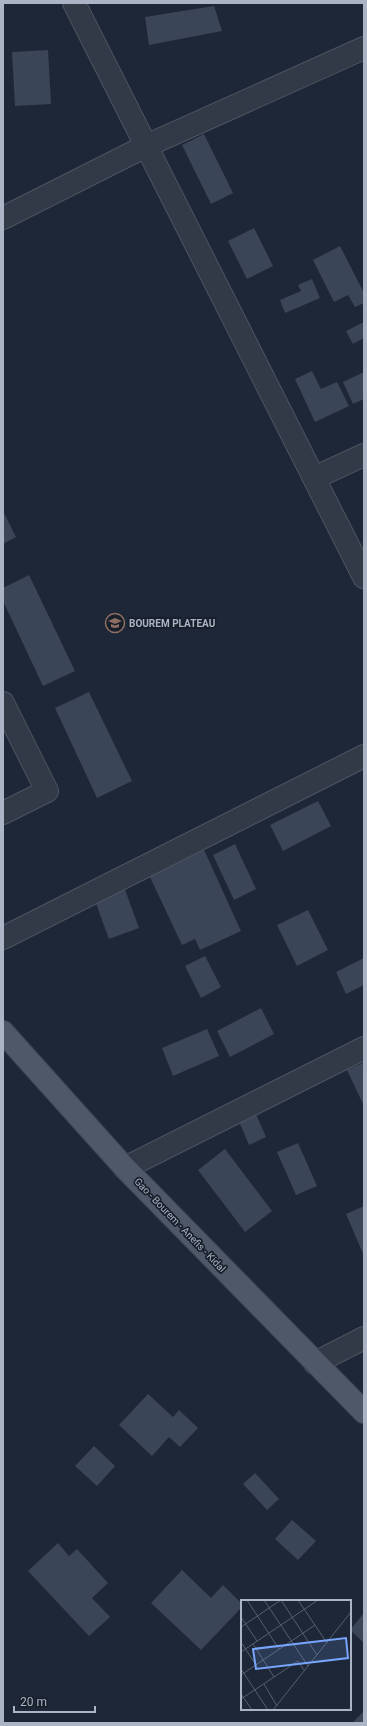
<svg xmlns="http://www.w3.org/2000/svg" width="367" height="1726" viewBox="0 0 367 1726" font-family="Roboto,sans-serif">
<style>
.building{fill:#3a4557}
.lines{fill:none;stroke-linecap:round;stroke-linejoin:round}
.minor-casing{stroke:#4c5462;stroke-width:24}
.major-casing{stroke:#3b4351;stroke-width:24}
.minor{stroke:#323947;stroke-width:22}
.major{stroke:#4f5868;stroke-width:22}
.labels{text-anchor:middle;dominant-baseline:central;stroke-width:3.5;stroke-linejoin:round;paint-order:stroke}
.poi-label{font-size:10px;font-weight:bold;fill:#abb4c4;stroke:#171f2b;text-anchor:start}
.street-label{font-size:10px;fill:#abb4c4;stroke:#171f2b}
.inset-road{fill:none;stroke:#565f6f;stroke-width:1}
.view{fill:#78a5fc;fill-opacity:0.15;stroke:#78a5fc;stroke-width:2}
.inset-edge{fill:none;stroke:#abb4c4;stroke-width:2}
</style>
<rect width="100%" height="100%" fill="#1e2737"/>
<path class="building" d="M214 6 222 31 149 45 145 17Z
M48 50 51 104 15 106 12 52Z
M204 134 233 193 211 204 182 145Z
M254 228 273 266 247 279 228 241Z
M340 246 364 293V303L355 307 348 295 334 302 313 260Z
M312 279 320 298 285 313 280 300 301 291 298 285Z
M364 322V338L353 344 346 331Z
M312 371 321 389 337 382 349 406 315 422 295 379Z
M364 372V399L353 404 343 382Z
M3 511 16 537 3 544Z
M29 575 75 671 43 686 3 601V588Z
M89 692 132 781 97 798 55 708Z
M318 801 331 826 283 851 270 825Z
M235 844 256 889 234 900 213 855Z
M204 850 241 931 200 950 195 939 182 945 149 875Z
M124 887 139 928 109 939 94 898Z
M308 910 328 950 297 966 277 925Z
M205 956 221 987 201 998 185 966Z
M364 958V985L346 994 336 972Z
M261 1008 274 1034 230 1057 217 1031Z
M207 1029 219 1056 173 1076 162 1048Z
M363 1063 364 1104H363L347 1070Z
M255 1112 266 1137 249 1145 238 1119Z
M298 1143 317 1186 296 1195 277 1152Z
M225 1149 272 1211 245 1232 198 1170Z
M364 1206V1256L346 1214Z
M148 1394 173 1417 179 1410 198 1428 180 1447 169 1437 152 1456 119 1425Z
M94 1446 115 1466 97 1486 75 1466Z
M255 1473 279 1499 267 1510 243 1484Z
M292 1520 316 1541 298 1560 275 1539Z
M58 1543 69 1556 77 1549 108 1583 92 1598 110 1617 89 1636 28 1571Z
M182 1570 211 1598 223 1585 242 1604V1607L201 1650 151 1603Z
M363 1614 364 1615V1643L350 1630Z
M364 1711V1723H354L353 1722Z"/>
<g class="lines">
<defs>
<path id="minor" d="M74 3 364 577
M3 218 146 146 364 48
M314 478 364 455
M3 703 47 791 3 813
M3 938 364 756
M125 1168 364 1048
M315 1363 364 1338"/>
<path id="major" d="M3 1032 125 1168 364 1412"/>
</defs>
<use href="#minor" class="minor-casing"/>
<use href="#major" class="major-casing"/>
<use href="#minor" class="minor"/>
<use href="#major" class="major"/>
</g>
<defs>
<symbol id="school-ring" viewBox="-11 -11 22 22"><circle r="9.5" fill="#171f2b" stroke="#8d6e63" stroke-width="1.5"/><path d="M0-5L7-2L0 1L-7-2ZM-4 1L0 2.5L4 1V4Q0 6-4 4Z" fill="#8d6e63"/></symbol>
</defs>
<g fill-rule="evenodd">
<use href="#school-ring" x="104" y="612" width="22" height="22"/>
</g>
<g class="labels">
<g class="poi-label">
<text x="129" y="623">BOUREM PLATEAU</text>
</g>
<g class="street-label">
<text transform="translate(180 1225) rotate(46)">Gao - Bourem - Anefis - Kidal</text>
</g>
</g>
<g transform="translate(241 1600)">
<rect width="110" height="110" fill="#1e2737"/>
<path class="inset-road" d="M6 0 38 49M23 0 67 66M40 0 76 55M57 0 86 43M0 17 16 41M0 27 40 0M0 42 15 65M12 44 33 77M0 52 77 0M0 69 27 110M0 75 74 25M23 84 36 106M0 94 11 110M0 99 57 61 63 70M32 110 110 12"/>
<path class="view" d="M105 38 107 58 15 69 12 49Z"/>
<rect width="110" height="110" class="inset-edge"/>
</g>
<rect width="367" height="1726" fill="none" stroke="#abb4c4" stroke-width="8"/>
<path d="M14 1706v6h81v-6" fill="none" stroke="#abb4c4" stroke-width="2"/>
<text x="20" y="1706" font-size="12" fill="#abb4c4" stroke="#171f2b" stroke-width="3" paint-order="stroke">20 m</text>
</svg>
